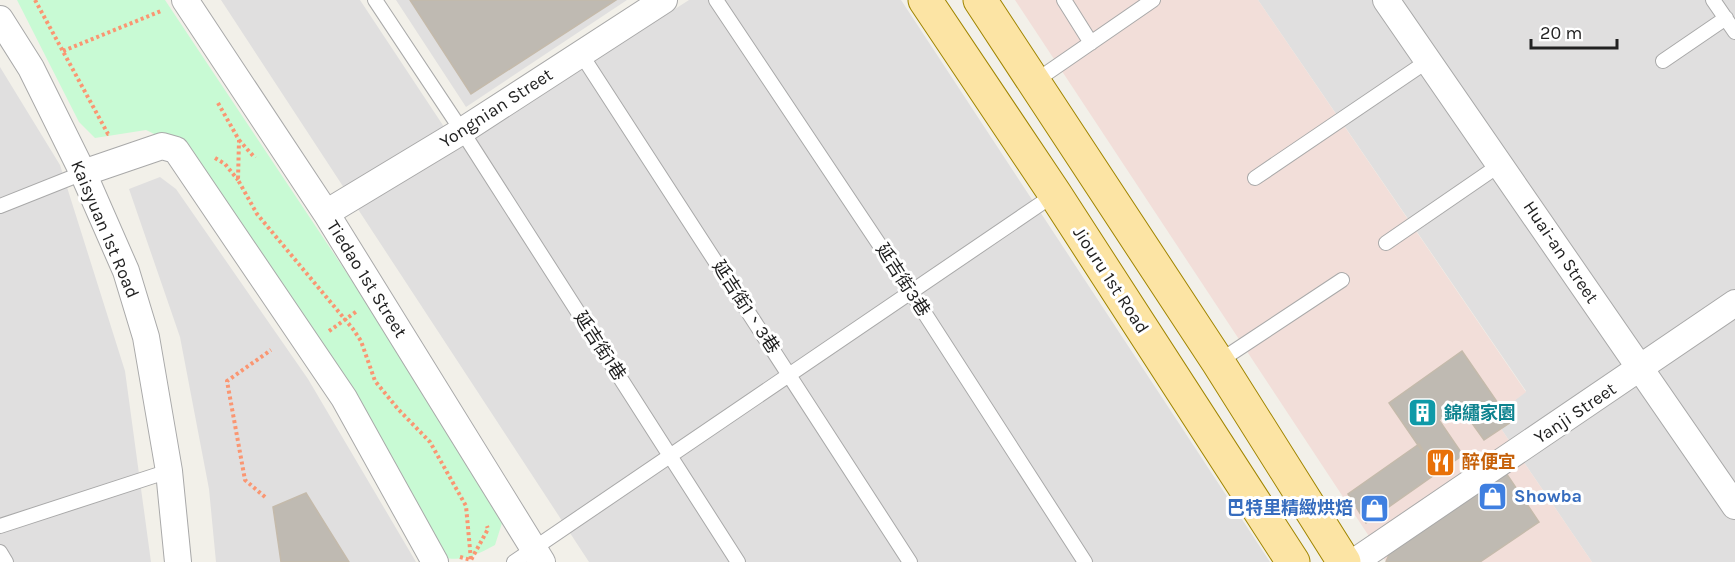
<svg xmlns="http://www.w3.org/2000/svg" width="1735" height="562" viewBox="0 0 1735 562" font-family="Karla,'Noto Sans TC',sans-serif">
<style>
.residential{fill:#e0dfdf}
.commercial{fill:#f2ded9}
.park{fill:#c8fad4}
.building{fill:#bfbab2;stroke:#c4baab;stroke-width:1.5}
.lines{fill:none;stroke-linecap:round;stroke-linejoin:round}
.lane-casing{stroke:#a9a9a9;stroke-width:16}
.street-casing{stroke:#a9a9a9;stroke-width:28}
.primary-casing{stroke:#a08500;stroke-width:35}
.path{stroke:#fa9672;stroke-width:4;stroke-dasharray:3 3;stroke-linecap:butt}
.lane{stroke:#fff;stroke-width:14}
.street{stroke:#fff;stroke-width:26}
.primary{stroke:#fce4a4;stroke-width:33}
.labels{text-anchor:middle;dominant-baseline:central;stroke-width:6;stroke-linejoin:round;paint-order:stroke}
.street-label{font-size:18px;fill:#222;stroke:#fff}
.culture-label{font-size:18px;font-weight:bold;fill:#0d838f;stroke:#fff;text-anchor:start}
.food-label{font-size:18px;font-weight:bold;fill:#c56008;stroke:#fff;text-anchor:start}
.shop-label{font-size:18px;font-weight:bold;fill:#366cbe;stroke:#fff;text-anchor:start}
</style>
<rect width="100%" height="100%" fill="#f2f0e9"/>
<path class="residential" d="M221 0H360L458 148 689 0H901L1270 562H589Z
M396 0H627L466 107Z
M1258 0H1735V562H1592L1493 417 1526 391Z
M0 67 60 165 125 371 151 562H0Z
M160 177 176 189 308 379 416 562H216L209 489 180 337 129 189Z"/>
<path class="commercial" d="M1015 0H1258L1526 392 1493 417 1592 562H1386Z"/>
<path class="park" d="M17 0H165L394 344 502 523 495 545C474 556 464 562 440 557L177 145 146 130 95 138 79 122Z"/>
<path class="building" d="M410 0H616L471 94Z
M1462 351 1511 422 1484 440 1459 405 1439 420 1463 455 1437 473 1389 403Z
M1419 444 1437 473 1366 523 1348 494Z
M1504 470 1539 522 1480 562H1386L1393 544Z
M306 493 349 562H281L273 507Z"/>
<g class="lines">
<defs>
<path id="lane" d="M375 0 462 131 738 562
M716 0 911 292 1085 562
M1064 0 1091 43
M1713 0 1735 32
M581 54 910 562
M1663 61 1726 18
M1034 82 1153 0
M1255 178 1429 60
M0 206 83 173
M1386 243 1501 164
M1218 362 1342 280
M0 526 169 471
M0 552 6 562
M514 562 1055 194"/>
<path id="street" d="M185 0 326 213 542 562
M1386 0 1735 506
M0 19 31 68 83 173 126 271 146 337 169 471 178 562
M83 173 162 146 176 150 344 398 435 562
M326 213 462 131 664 0
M1354 562 1735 303"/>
<path id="primary" d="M925 0 1055 194 1293 562
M980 0 1218 362 1344 562"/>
</defs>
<use href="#lane" class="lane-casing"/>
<use href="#street" class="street-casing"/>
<use href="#primary" class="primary-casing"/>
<path class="path" d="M35 0 108 134H111
M63 51 161 11
M218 103 239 140 238 180 257 214 353 329 361 341 375 381 398 409 430 442 466 506 471 560
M239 140 255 158
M215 158 225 164 238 180
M329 331 357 311
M265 497 245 480 227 381 271 350
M460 557 471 560 488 529 487 526"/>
<use href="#lane" class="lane"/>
<use href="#street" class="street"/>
<use href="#primary" class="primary"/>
</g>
<defs>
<symbol id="building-square" viewBox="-11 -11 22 22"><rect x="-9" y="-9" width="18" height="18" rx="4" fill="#0f9aa8" stroke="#fff"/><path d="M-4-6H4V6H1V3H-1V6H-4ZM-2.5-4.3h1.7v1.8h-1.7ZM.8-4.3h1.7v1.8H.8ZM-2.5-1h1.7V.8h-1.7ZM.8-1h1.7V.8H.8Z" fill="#fff"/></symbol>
<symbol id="restaurant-square" viewBox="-11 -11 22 22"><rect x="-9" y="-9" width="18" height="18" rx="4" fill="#e8710a" stroke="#fff"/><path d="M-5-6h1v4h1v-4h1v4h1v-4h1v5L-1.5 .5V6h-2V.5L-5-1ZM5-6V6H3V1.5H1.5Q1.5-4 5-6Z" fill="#fff"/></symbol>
<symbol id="shop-square" viewBox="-11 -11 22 22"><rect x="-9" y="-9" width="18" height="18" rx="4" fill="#3f7fe0" stroke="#fff"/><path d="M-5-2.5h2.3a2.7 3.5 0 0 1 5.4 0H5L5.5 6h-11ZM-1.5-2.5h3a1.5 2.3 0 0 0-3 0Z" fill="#fff"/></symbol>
</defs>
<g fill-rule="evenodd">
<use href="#building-square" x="1406" y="396" width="33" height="33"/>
<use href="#restaurant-square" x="1424" y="446" width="33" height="33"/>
<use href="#shop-square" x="1476" y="480" width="33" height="33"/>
<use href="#shop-square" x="1358" y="492" width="33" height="33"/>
</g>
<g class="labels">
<g class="street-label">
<text transform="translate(496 108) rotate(-33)">Yongnian Street</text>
<text transform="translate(105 229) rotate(67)">Kaisyuan 1st Road</text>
<text transform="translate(1561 252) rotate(56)">Huai-an Street</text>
<text transform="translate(367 279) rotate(58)">Tiedao 1st Street</text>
<text transform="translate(903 280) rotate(57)">延吉街3巷</text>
<text transform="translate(1111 280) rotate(57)">Jiouru 1st Road</text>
<text transform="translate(746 307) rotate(57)">延吉街1、3巷</text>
<text transform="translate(600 346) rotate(57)">延吉街1巷</text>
<text transform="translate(1575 413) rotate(-34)">Yanji Street</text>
</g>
<g class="culture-label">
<text x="1444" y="413">錦繡家園</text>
</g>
<g class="food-label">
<text x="1462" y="462">醉便宜</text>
</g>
<g class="shop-label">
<text x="1514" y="496">Showba</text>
<text x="1353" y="508" text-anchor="end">巴特里精緻烘焙</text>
</g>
</g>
<path d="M1531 39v9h86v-9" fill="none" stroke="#222222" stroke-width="3"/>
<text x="1540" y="39" font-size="18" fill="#222222" stroke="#ffffff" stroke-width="4.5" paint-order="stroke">20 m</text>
</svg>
